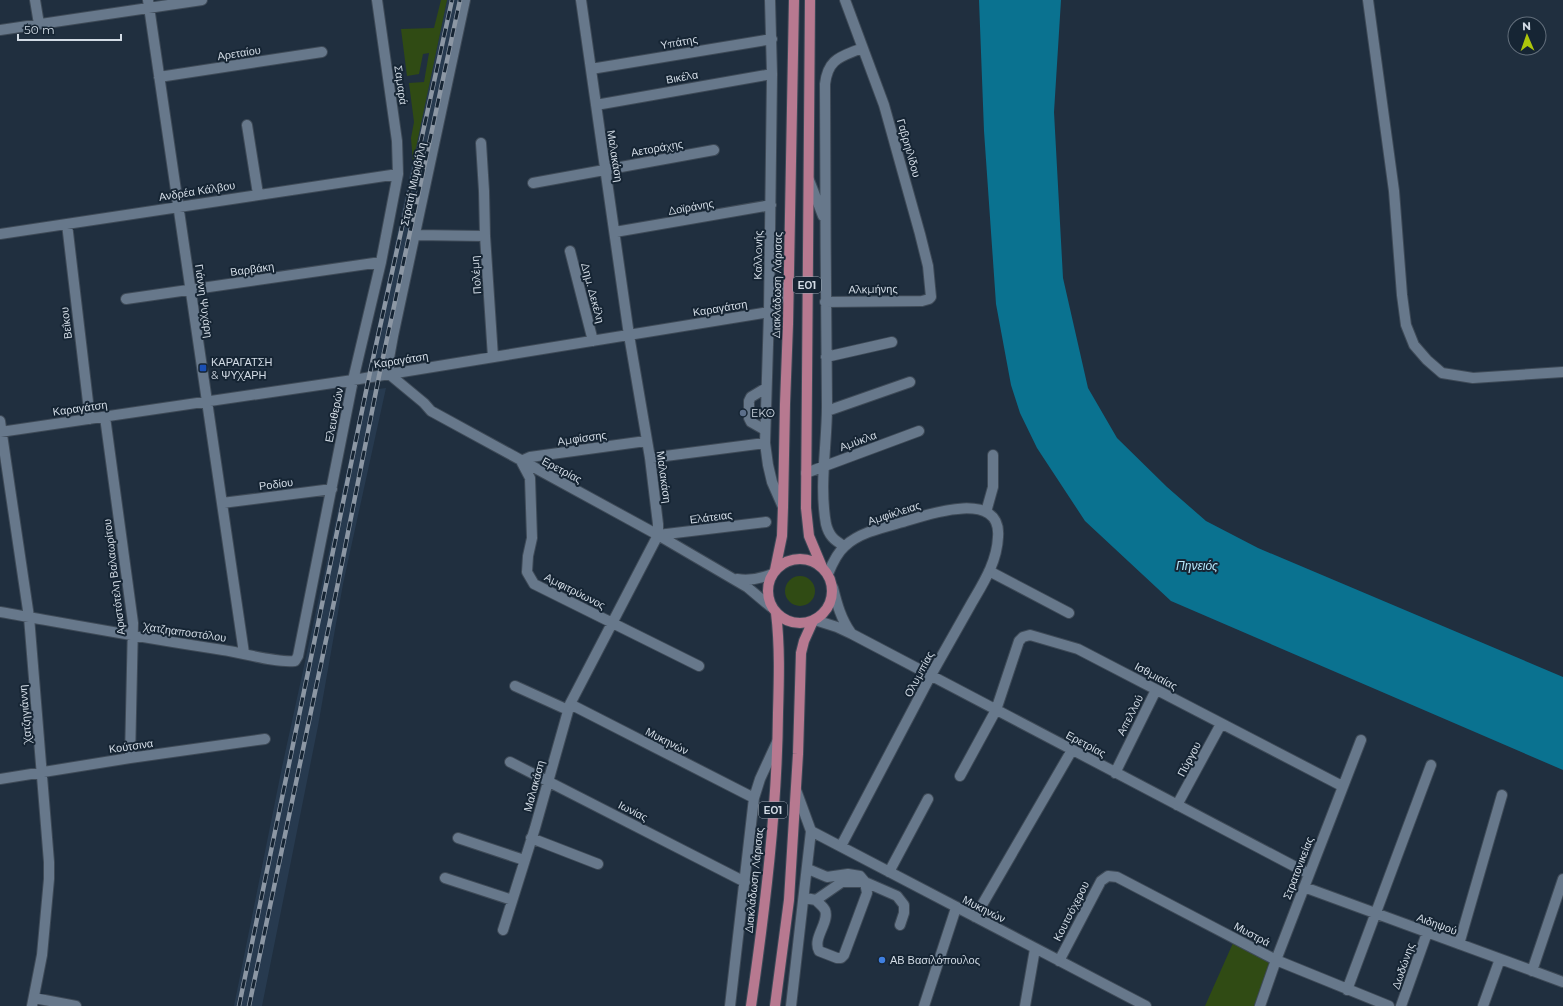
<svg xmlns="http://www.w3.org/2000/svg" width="1563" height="1006" viewBox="0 0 1563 1006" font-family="Montserrat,sans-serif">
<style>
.built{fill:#273a4f}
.green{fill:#304b14}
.water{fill:#0a7290}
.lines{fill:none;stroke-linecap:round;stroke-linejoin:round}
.minor-casing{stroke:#3e4a57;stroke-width:12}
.major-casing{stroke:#3e4a57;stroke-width:12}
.minor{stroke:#67788b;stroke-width:10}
.major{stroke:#b77990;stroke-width:10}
.rail-casing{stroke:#8c97a4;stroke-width:4.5}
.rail{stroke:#162534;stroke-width:3;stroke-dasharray:9;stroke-linecap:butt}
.transit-dot{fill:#1a4fb4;stroke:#162534;stroke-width:1.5}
.service-dot{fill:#5c6f8a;stroke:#162534;stroke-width:1.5}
.shop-dot{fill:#3f7fe0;stroke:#162534;stroke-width:1.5}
.labels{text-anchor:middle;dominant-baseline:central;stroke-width:4;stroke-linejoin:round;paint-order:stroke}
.shield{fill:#162534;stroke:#9aa5b1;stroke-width:1}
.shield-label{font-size:10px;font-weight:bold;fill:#d3dce6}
.street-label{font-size:11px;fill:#d3dce6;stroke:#162534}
.poi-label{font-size:11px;fill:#d3dce6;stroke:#162534;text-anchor:start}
.water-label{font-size:12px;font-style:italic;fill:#b5e8fc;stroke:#162534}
</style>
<rect width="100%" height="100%" fill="#202f3f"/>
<path class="built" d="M447 0H469L389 369 368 371Z
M386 388 343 584 318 726 262 1006H234L282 767 364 391Z"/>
<path class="green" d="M441 0H447L413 162 411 138 414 122 409 83 424 82 429 53 423 54 419 74 407 76 401 29 434 28Z
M785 591a15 15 0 1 1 30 0a15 15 0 1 1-30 0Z
M1233 943 1270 962 1254 1006H1205Z"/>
<path class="water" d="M979 0H1061L1054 112 1063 278 1088 388 1117 438 1167 487 1206 521 1258 548 1563 677V770L1171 601 1085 521 1037 448 1020 413 1011 385 996 304 984 131Z"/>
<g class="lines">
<defs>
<path id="minor" d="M35 0 39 24
M148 0 244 653
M770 0 772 74 769 312 765 443 768 465 772 482 783 507
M1368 0 1394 191 1402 295 1406 325 1414 345 1427 360 1442 373 1473 378 1563 372
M0 30 202 0
M591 69 772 39
M159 77 322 52
M596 105 772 74
M247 125 258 194
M481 143 484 191 485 236 493 357
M809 180 823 216
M533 183 714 150
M67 224 90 419
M615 232 771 205
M0 234 398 174
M415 235 485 236
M570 251 593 341
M126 299 381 262
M825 302 922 301 929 299 931 297 928 266 920 234 884 105 845 0
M826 357 892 342
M389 374 424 403 431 411 658 535 747 587 771 607
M389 374V358L393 336 465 0
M827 411 910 382
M105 417 133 623 130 758
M0 421 29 617 49 862V879L42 955 32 1006
M765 430 751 422 749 418V401L751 397 766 388
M0 432 353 380 769 312 777 303 789 283
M646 441 530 457 521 461 530 478 532 538 528 556 527 572 534 584 699 666
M650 458 765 443
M806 473 919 431
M222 503 332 489
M986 512 993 487V455
M658 535 766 522
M844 546C834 540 829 536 826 524 819 485 827 445 827 406 826 299 825 191 825 84 828 58 841 57 862 48
M989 571 1069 613
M828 574C832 564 837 553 845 546 860 532 885 527 903 522 928 514 1002 489 998 537 997 563 982 585 970 606 957 629 944 652 931 675 901 732 871 789 841 846
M737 579C750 581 760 579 772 574
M833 588C837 604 841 619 851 633
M0 612C74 625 148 639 223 650 243 653 276 663 295 661L298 656 353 380 381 262 398 174 397 141 377 0
M815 620 837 627 852 634 1309 874
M515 686 568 710
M570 704 754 798
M510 762 745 882
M1115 773 1156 690
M960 776 996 710 1019 641 1023 637 1030 635 1078 649 1342 786
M0 779 130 758 265 739
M1177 805 1221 724
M811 831 1146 1006
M458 838 524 860
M531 838 598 864
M889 872 928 799
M445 878 512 900
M1304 887 1563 982
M805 898 816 900C818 903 823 906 825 910 830 922 812 938 819 951L837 958H841L844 955 867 893 865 882 860 876 848 874 827 877 808 869
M816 900 842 882H865L897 896 904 905V913L900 925
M975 917 1072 750
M503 930 535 828 570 704 658 535V524L650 458 629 335 581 0
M1459 944 1502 795
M1059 961 1101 881 1108 876 1117 877 1276 960 1389 1006
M1532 971 1563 879
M1347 990 1431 765
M34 998 76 1006
M730 1006 754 798 760 779 777 742
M791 1006 811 831 796 790
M924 1006 956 908
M1025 1006 1035 949
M1260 1006 1276 960 1361 740
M1401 1006 1427 933
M1483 1006 1500 959"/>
<path id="major" d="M810 0 806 508 809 536 822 567
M768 591a32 32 0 1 1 64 0a32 32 0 1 1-64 0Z
M775 570 782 536 783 507 785 404 788 324 794 0
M751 1006C765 909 777 811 778 713 779 679 780 646 776 613
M775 1006 789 900 798 754 801 653 804 641 813 621"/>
</defs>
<use href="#minor" class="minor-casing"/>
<use href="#major" class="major-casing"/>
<use href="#minor" class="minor"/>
<use href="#major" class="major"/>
<defs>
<path id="rail" d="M239 1006 369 377 452 0
M249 1006 338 583 379 376 460 0"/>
</defs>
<use href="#rail" class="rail-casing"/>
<use href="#rail" class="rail"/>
</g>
<rect class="transit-dot" x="199" y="364" width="8" height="8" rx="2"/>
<circle class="service-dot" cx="743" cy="413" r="4"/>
<circle class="shop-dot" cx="882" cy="960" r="4"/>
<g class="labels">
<g class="shield">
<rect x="793" y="277" width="28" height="16" rx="3"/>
<rect x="759" y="802" width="28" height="16" rx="3"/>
</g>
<g class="shield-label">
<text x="807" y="285">ΕΟ1</text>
<text x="773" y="810">ΕΟ1</text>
</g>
<g class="street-label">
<text transform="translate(679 42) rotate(-10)">Υπάτης</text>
<text transform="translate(239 53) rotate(-9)">Αρεταίου</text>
<text transform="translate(682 77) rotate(-10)">Βικέλα</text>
<text transform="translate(401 85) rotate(82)">Σαμαρά</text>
<text transform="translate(657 148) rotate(-10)">Αετοράχης</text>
<text transform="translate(909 148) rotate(74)">Γαβρηιλίδου</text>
<text transform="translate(615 156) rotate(81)">Μαλακάση</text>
<text transform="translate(413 184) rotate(-78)">Στρατή Μυριβήλη</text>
<text transform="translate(197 191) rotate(-9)">Ανδρέα Κάλβου</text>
<text transform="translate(691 207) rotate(-10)">Δοϊράνης</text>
<text transform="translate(758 255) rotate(-89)">Καλλoνής</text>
<text transform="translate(252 269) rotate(-8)">Βαρβάκη</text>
<text transform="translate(476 275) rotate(-94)">Πολέμη</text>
<text transform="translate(777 285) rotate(-89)">Διακλάδωση Λάρισας</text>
<text transform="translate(873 289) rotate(-1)">Αλκμήνης</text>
<text transform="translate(593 293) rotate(75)">Δημ. Δεκέλη</text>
<text transform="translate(204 301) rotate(82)">Γιάννη Ψυχάρη</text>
<text transform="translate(720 308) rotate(-9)">Καραγάτση</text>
<text transform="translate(66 323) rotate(-97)">Βεΐκου</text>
<text transform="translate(401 360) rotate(-9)">Καραγάτση</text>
<text transform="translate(80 408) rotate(-8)">Καραγάτση</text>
<text transform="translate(334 415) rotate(-79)">Ελευθερών</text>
<text transform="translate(582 438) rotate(-8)">Αμφίσσης</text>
<text transform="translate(858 441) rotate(-20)">Αμύκλα</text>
<text transform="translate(562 470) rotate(28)">Ερετρίας</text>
<text transform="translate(664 477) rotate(82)">Μαλακάση</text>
<text transform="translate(276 484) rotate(-7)">Ροδίου</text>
<text transform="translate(894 513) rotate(-18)">Αμφίκλειας</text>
<text transform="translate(711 517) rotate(-7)">Ελάτειας</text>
<text transform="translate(114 577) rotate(-97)">Αριστότελη Βαλαωρίτου</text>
<text transform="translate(575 591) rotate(27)">Αμφιτρύωνος</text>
<text transform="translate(185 632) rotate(8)">Χατζηαποστόλου</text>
<text transform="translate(919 674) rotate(-62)">Ολυμπίας</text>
<text transform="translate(1156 676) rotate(28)">Ισθμιαίας</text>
<text transform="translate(25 714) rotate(-95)">Χατζηγιάννη</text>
<text transform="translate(1130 715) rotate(-63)">Απελλού</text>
<text transform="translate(667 741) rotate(27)">Μυκηνών</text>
<text transform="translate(1086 744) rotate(28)">Ερετρίας</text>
<text transform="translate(131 746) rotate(-8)">Κούτσινα</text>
<text transform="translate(1189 759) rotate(-62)">Πύργου</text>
<text transform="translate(534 786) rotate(-75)">Μαλακάση</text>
<text transform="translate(633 811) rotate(27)">Ιωνίας</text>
<text transform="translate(1298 868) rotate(-69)">Στρατονικείας</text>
<text transform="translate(754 880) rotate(-84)">Διακλάδωση Λάρισας</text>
<text transform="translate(984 909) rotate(27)">Μυκηνών</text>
<text transform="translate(1071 911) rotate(-63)">Κουτσόχερου</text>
<text transform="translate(1437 924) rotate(20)">Αιδηψού</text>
<text transform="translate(1252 934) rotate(28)">Μυστρά</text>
<text transform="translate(1403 966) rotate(-71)">Δωδώνης</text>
</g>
<g class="poi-label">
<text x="211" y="362">ΚΑΡΑΓΑΤΣΗ<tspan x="211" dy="13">&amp; ΨΥΧΑΡΗ</tspan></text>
<text x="751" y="413">EKO</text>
<text x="890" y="960">ΑΒ Βασιλόπουλος</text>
</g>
<g class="water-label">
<text x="1197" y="565">Πηνειός</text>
</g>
</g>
<g transform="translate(1527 36) rotate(358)"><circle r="19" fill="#162534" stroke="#626e7b"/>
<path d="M0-3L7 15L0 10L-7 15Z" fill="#aec60b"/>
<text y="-6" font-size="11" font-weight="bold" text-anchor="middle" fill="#d3dce6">N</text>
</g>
<path d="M18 34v6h103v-6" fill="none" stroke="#d3dce6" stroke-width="2"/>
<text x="24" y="34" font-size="12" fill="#d3dce6" stroke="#162534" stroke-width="3" paint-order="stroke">50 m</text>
</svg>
